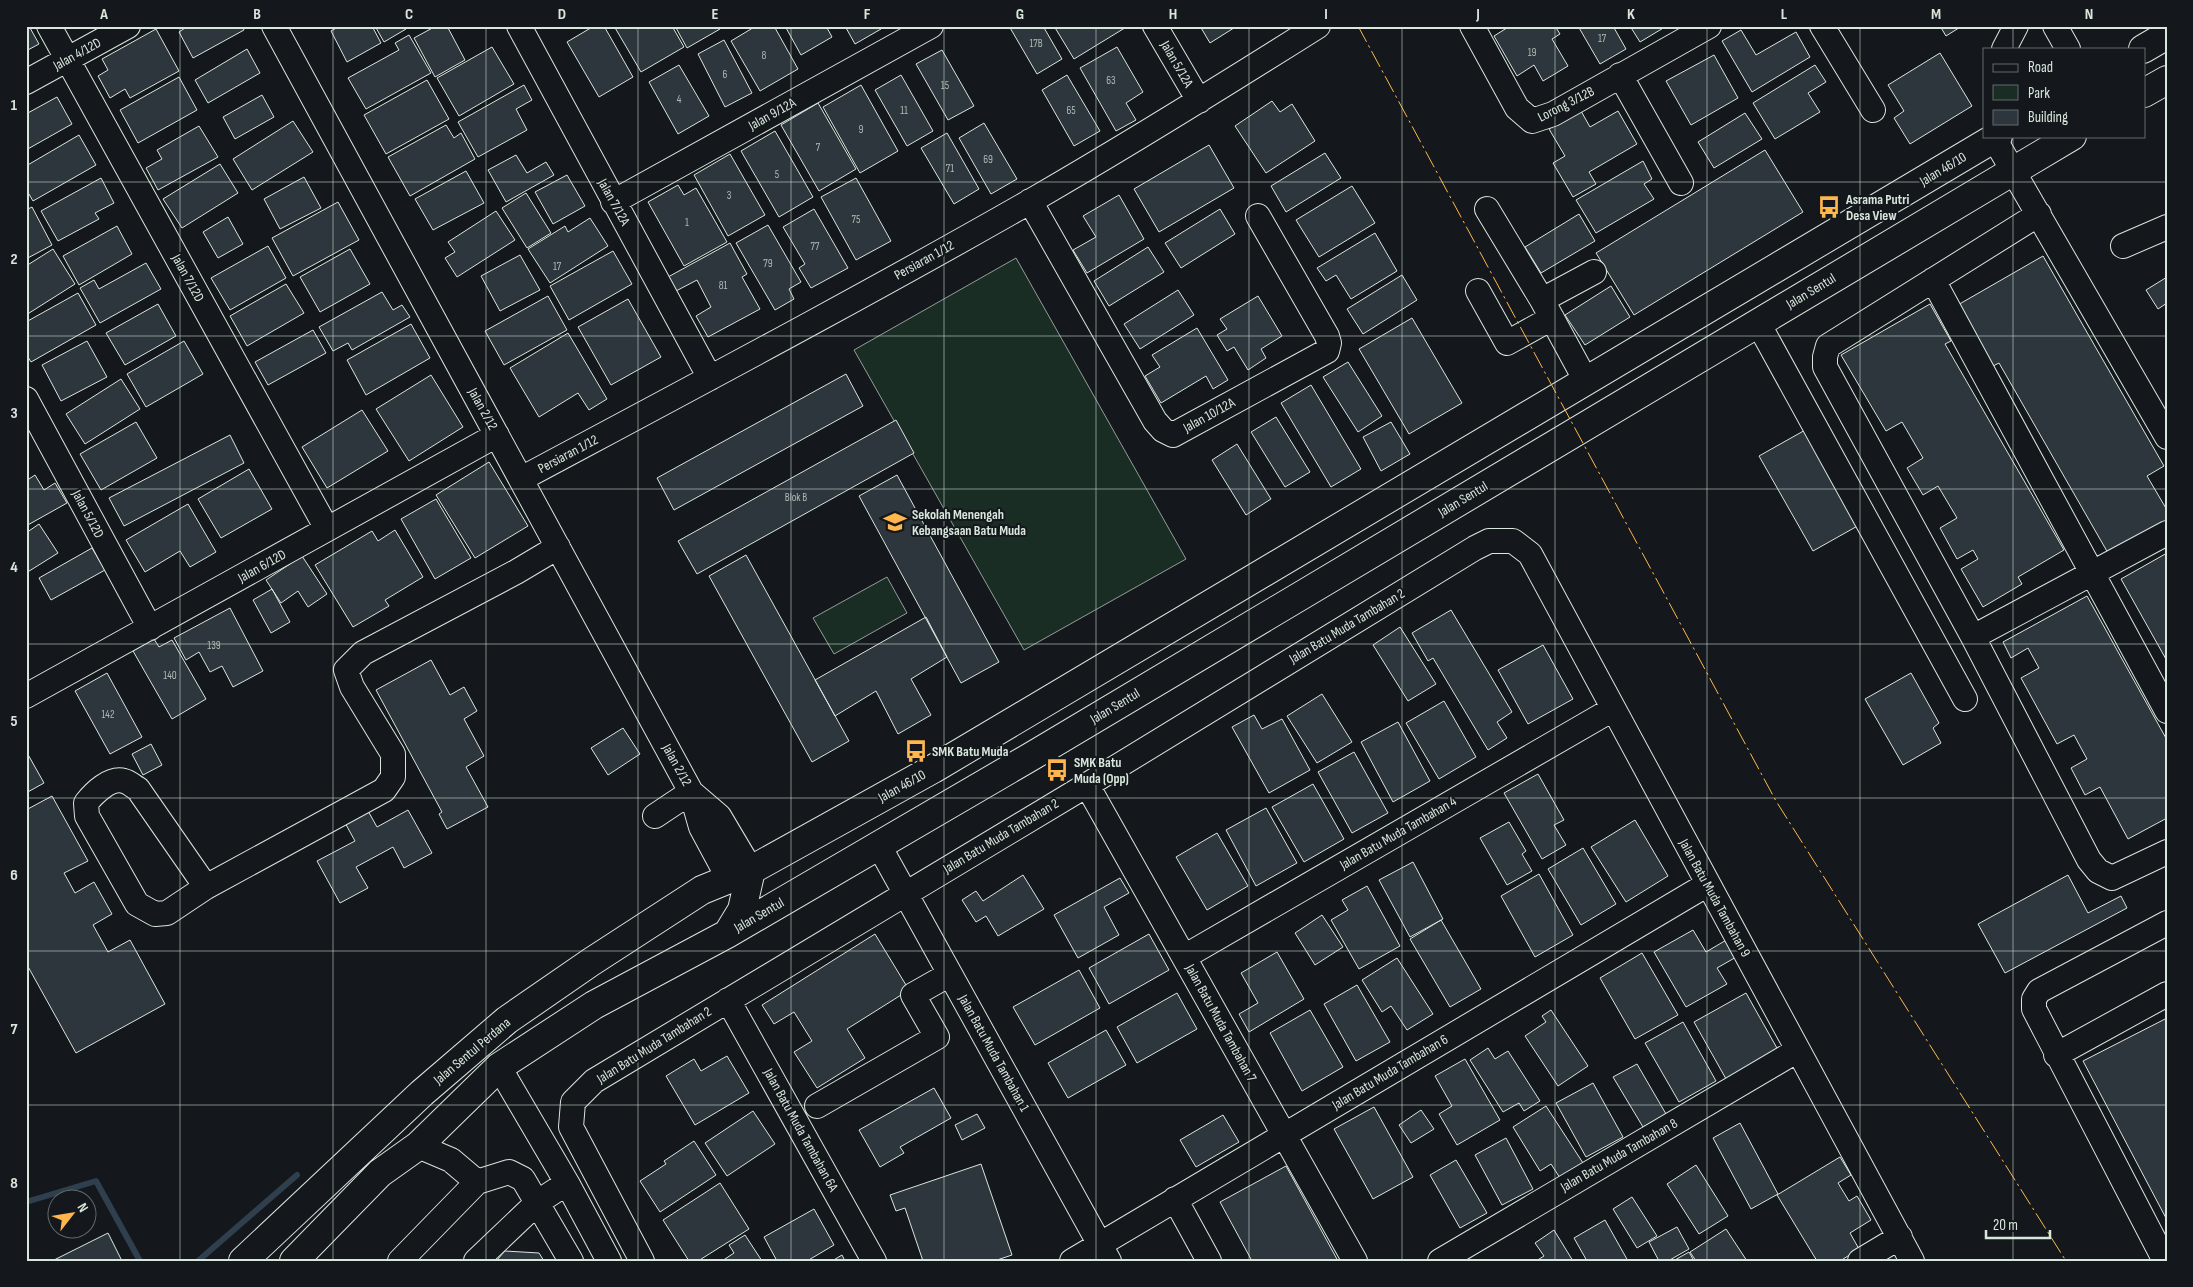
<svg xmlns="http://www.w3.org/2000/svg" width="2193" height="1287" viewBox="0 0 2193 1287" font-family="'Sofia Sans Condensed',sans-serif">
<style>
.green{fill:#1a2d24;stroke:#939e99}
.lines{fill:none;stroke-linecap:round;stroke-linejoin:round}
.stream{stroke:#2f3f4d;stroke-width:6}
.building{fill:#2c363c;stroke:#d8e6dc}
.minor-casing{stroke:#d8e6dc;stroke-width:26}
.major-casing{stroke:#d8e6dc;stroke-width:30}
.minor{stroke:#14181c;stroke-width:24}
.major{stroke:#14181c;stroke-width:28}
.power{stroke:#ffb74d;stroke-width:1;stroke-dasharray:18 4 2.5 4;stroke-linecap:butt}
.grid{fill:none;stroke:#d8e6dc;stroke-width:1;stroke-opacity:0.55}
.labels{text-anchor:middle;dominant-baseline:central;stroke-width:4;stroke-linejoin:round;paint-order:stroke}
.number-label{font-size:11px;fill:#adbab4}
.street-label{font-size:14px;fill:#d8e6dc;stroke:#14181c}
.poi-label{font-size:14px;font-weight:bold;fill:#d8e6dc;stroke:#14181c;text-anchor:start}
.neatline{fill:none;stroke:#d8e6dc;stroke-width:2}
.grid-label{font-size:16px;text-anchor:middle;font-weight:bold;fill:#d8e6dc}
</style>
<rect width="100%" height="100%" fill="#14181c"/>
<path class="green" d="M1016 258 1186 559 1024 650 854 350Z
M887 577 907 613 834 654 813 618Z"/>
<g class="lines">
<path class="stream" d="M26 1202 96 1181 140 1261
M198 1261 297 1175"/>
</g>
<path class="building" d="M26 26H29L39 44 26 51Z
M188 26H242L244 30 193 58 179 32Z
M340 26H372L381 43 347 62 331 31Z
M375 26H404L406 29 384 42Z
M436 26H447L465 60 435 77 414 38Z
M594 26H604L633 77 599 97 567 42Z
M614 26H672L684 47 641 72Z
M675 26H719L720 29 687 48Z
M756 26H774L798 69 760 91 731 41Z
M785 26H826L832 37 801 55Z
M845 26H879L881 29 855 44Z
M1009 26H1043L1062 59 1037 74Z
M1054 26H1128L1074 59Z
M1200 26H1237L1210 43Z
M1510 26H1555L1560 34 1552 39 1568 66 1543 81 1534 65 1517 76 1494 36Z
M1578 26H1613L1626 49 1600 64Z
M1630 26H1664L1665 27 1640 42Z
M1940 26H1962L1946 36Z
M156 29 179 71 130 98 125 89 110 98 98 76 108 70 102 59Z
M1741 30 1756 55 1796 32 1810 57 1752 92 1722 41Z
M409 35 431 73 366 109 348 78 399 50 395 43Z
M724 40 752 93 725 107 698 54Z
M492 47 514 84 459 116 437 78Z
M1117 47 1143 92 1126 103 1136 120 1116 131 1080 68Z
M247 49 260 73 208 103 195 80Z
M942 50 974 106 948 120 916 64Z
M1940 53 1972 106 1910 144 1894 118 1904 111 1888 85Z
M1714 55 1738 98 1691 125 1666 81Z
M679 65 709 116 678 134 649 82Z
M1815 65 1826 82 1808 93 1820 112 1775 139 1753 103Z
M901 75 933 131 907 146 875 90Z
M1067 75 1100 131 1074 146 1042 90Z
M179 77 197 110 138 143 120 110Z
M427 80 449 119 386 154 364 115Z
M524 85 532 100 516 109 527 130 478 157 458 122Z
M861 85 898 151 860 173 823 107Z
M262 95 274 117 235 139 223 117Z
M57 97 72 124 26 150V114Z
M1272 101 1280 112 1292 104 1315 141 1266 173 1235 126Z
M818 103 856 169 819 191 781 125Z
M1581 111 1590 127 1618 111 1637 144 1589 172 1596 184 1573 197 1553 163 1565 156 1549 129Z
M1745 113 1762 139 1714 168 1698 142Z
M293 121 313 152 252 190 233 159Z
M984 123 1017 179 991 194 959 138Z
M446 125 454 138 461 133 475 159 410 196 388 157Z
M199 126 218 157 158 190 146 168 162 159 157 150Z
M775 131 813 197 779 217 741 151Z
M947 133 979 189 954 204 921 148Z
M79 135 96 165 33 201 26 189V166Z
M1209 145 1234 188 1159 232 1134 189Z
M1765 150 1803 212 1634 315 1596 253Z
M1325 153 1341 178 1286 212 1271 186Z
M730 154 765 215 728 236 694 175Z
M516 155 527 173 546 162 554 175 506 202 488 170Z
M1643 161 1652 179 1644 184 1654 199 1596 233 1576 200Z
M220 164 238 193 182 228 163 199Z
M466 171 484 203 433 230 415 199Z
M567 175 585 206 553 224 535 192Z
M304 177 321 208 280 229 264 199Z
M101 178 114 203 95 213 99 219 58 241 41 211Z
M856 178 891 241 856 260 821 197Z
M678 185 684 195 696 188 727 242 684 266 648 202Z
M1352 186 1375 223 1319 257 1296 220Z
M526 193 551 233 527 248 502 208Z
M1119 195 1144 239 1087 273 1073 250 1096 237 1083 216Z
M338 202 359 240 293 276 272 238Z
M32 207 52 245 26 259V210Z
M814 209 848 268 811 288 799 268 805 264 783 227Z
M1220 209 1235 234 1181 268 1165 243Z
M496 211 515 240 457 277 445 258 455 252 448 242Z
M1579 214 1595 241 1541 273 1525 247Z
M228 217 243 244 218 258 203 232Z
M590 218 608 246 550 283 528 249 565 226 568 232Z
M768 225 801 282 789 289 794 299 775 310 736 243Z
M117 226 132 254 79 285 63 256Z
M1375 233 1397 271 1351 299 1336 275 1326 281 1317 268Z
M730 243 747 274 742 277 760 309 708 337 696 316 711 307 697 280 676 291 668 277Z
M268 246 286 278 230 310 211 278Z
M1148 247 1164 272 1109 306 1094 281Z
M53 249 75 284 26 315V266Z
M350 249 370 284 320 312 300 277Z
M613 251 632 284 569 320 550 286Z
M520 255 540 290 500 311 481 276Z
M2043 256 2164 466 2147 476 2167 510V529L2112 560 1999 363 1991 367 1956 306Z
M146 263 161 289 100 323 80 288 94 280 99 289Z
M1402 275 1417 300 1363 334 1347 309Z
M2167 277V303L2158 309 2146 290Z
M286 284 304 313 247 346 230 316Z
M1611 286 1630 317 1585 345 1565 315Z
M1178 290 1194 315 1140 349 1124 324Z
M382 292 393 310 402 305 410 317 352 350 348 343 333 351 319 327Z
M78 293 96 325 31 362 26 354V322Z
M548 296 567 330 504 365 485 331Z
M1258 296 1282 336 1261 349 1266 358 1248 370 1234 347 1227 351 1217 335 1227 329 1220 319Z
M628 299 661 357 611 385 578 327Z
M158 304 176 336 125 365 106 333Z
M1930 304 1951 341 1945 344 2064 550 2018 577 2022 584 1983 607 1961 569 1978 559 1973 550 1957 559 1940 528 1957 518 1938 486 1923 495 1907 468 1923 458 1902 422 1886 431 1841 355Z
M1412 318 1462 403 1409 434 1359 349Z
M411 324 430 358 366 395 347 360Z
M1197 328 1228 380 1213 389 1206 376 1161 403 1145 376 1160 367 1152 355Z
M313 330 326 353 268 385 255 362Z
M568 333 607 399 589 410 578 393 539 417 510 368Z
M87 341 107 377 61 401 42 365Z
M184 341 203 374 146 407 127 374Z
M1348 362 1382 416 1358 432 1323 377Z
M846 374 863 406 674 510 657 478Z
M431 375 463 427 409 461 376 409Z
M121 379 140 409 85 444 66 414Z
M1311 385 1361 469 1331 487 1281 403Z
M362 410 388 451 327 488 302 447Z
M1276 417 1310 472 1285 487 1251 432Z
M896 420 914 453 697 574 678 541Z
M136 422 157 458 101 490 80 454Z
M1391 422 1410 454 1381 471 1363 437Z
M1807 429 1861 524 1813 551 1759 456Z
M230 435 244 463 124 526 109 498Z
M1237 444 1271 499 1246 515 1212 460Z
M489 462 528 526 475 558 436 495Z
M249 469 272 509 221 538 198 499Z
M35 475 44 490 55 483 67 503 26 526V481Z
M897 475 999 662 961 683 859 496Z
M436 499 471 558 435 579 401 519Z
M188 504 216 552 190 567 180 551 145 572 126 540Z
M39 524 58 553 26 573V533Z
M395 530 423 577 385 600 389 606 353 627 315 565 372 531 378 541Z
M92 548 105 570 51 600 39 578Z
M2167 553V661L2121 579Z
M746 555 849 741 812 762 709 576Z
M302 556 327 594 308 607 298 591 281 603 266 580Z
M272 589 290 622 271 633 253 600Z
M2087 596 2167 740V818L2128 839 2100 787 2085 795 2071 768 2087 759 2074 735 2057 744 2021 678 2039 668 2028 648 2011 658 2003 642Z
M230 608 263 671 233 687 222 666 210 672 199 652 186 660 174 638Z
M1451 610 1512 712 1497 722 1507 738 1488 750 1433 658 1428 661 1412 633Z
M926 617 947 657 911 679 931 715 898 734 876 691 835 716 815 680Z
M1400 627 1436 684 1408 701 1373 645Z
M154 639 159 647 172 640 206 699 172 719 133 651Z
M1543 645 1573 699 1528 724 1498 670Z
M431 660 450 695 464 687 477 711 464 719 484 756 466 767 488 807 447 829 439 814 442 812 376 690Z
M107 673 142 737 110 754 75 691Z
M1911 673 1939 723 1933 728 1941 743 1903 765 1865 699Z
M1322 694 1352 742 1317 763 1287 716Z
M1444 701 1476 757 1439 779 1406 723Z
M1254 715 1262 729 1282 719 1310 770 1269 793 1232 727Z
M1398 722 1430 781 1393 802 1361 742Z
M623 728 640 754 608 775 591 748Z
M151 744 162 765 143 775 132 754Z
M26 751 44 783 26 793Z
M1354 752 1388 813 1352 833 1318 772Z
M1538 774 1564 820 1554 825 1566 845 1542 859 1504 793Z
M1313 784 1344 839 1304 862 1272 807Z
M52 796 88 861 64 873 75 893 94 882 112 914 93 925 108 952 130 940 165 1004 76 1053 26 963V810Z
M1266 808 1297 863 1256 886 1226 830Z
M367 809 377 827 408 810 432 853 404 868 393 847 356 867 368 888 340 903 317 861 355 841 344 821Z
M1635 820 1668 876 1626 902 1591 847Z
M1509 822 1526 851 1522 854 1532 871 1507 885 1480 838Z
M1217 833 1248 886 1207 910 1176 857Z
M1583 848 1616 904 1581 925 1548 869Z
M1413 862 1443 919 1410 937 1379 880Z
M1539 874 1573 935 1535 957 1501 896Z
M1023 875 1044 909 998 936 986 916 976 922 962 900 976 891 983 901Z
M2068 875 2088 913 2121 896 2127 908 2005 973 1978 924Z
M1120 878 1129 893 1104 907 1119 935 1078 958 1054 915Z
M1367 886 1400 946 1359 969 1331 920 1348 910 1342 900Z
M1322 915 1343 947 1315 965 1295 933Z
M1441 920 1481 989 1450 1007 1410 939Z
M1693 930 1706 952 1728 939 1738 956 1717 968 1727 984 1686 1007 1654 952Z
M875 934 909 990 847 1029 865 1058 817 1088 794 1052 812 1041 794 1012 774 1024 762 1005Z
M1149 934 1169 970 1109 1004 1089 968Z
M1277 952 1304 999 1249 1032 1239 1014 1258 1003 1241 973Z
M1642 953 1678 1015 1635 1039 1600 978Z
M1397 958 1433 1014 1407 1030 1391 1006 1382 1012 1362 980Z
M1079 970 1100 1008 1035 1045 1013 1007Z
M1357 985 1390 1042 1356 1061 1324 1004Z
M1177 993 1197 1029 1137 1063 1117 1027Z
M1746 993 1782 1057 1730 1086 1694 1022Z
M1310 1010 1343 1067 1302 1091 1270 1033Z
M1551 1010 1588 1066 1558 1086 1525 1036 1546 1022 1542 1016Z
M2167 1018V1220L2083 1061Z
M1683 1022 1716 1081 1679 1102 1645 1043Z
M1106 1030 1126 1065 1068 1098 1048 1063Z
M1488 1048 1495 1059 1508 1051 1540 1101 1524 1111 1519 1103 1503 1112 1470 1060Z
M727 1056 749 1093 695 1125 666 1076 694 1059 701 1071Z
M1465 1059 1500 1120 1457 1145 1439 1114 1452 1106 1435 1076Z
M1637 1064 1666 1114 1643 1127 1613 1077Z
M1593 1083 1623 1137 1586 1157 1556 1103Z
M934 1088 951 1118 900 1147 904 1153 880 1167 859 1130Z
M1546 1106 1583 1163 1560 1178 1551 1164 1540 1171 1513 1127Z
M1374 1107 1413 1177 1373 1199 1334 1129Z
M1421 1110 1434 1129 1411 1143 1399 1125Z
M753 1111 775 1144 727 1176 705 1143Z
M977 1114 985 1128 962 1140 955 1125Z
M1223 1115 1239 1142 1196 1167 1180 1140Z
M1740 1123 1778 1194 1751 1209 1713 1138Z
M1506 1138 1533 1189 1502 1205 1475 1155Z
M694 1141 716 1175 660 1212 640 1181 666 1164 664 1161Z
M1840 1157 1851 1175 1838 1183 1849 1201 1857 1196 1871 1220 1850 1233 1859 1249 1840 1261H1817L1777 1195Z
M1456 1160 1487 1213 1460 1228 1430 1175Z
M981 1164 1012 1255 994 1261H923L905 1208 896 1211 890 1195Z
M1696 1165 1728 1216 1699 1234 1667 1184Z
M1286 1166 1338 1261H1252L1220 1202Z
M720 1183 749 1229 698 1261H689L663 1220Z
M1632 1197 1657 1236 1637 1248 1613 1209Z
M814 1209 834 1245 807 1261H777L764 1237Z
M1605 1220 1628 1261H1587L1574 1238Z
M1677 1227 1689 1249 1668 1261H1659L1649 1242Z
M1726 1229 1747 1261H1696L1690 1252Z
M1554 1230 1573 1261H1536L1544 1256 1535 1243Z
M108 1233 122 1261H52Z
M745 1235 762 1261H722L734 1253 729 1245Z
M505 1251 539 1253 544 1261H496Z
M1689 1252 1694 1261H1673Z
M842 1255 845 1261H832Z"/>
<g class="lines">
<defs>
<path id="minor" d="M49 26 327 529
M274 26 691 792 701 827 729 879
M519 26 710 378
M1155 26 1199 101
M1472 26 1517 108 1532 121 1553 114 1709 26
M1822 26 1873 110
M2055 26 2068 49
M2004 49 2016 26
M1620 75 1681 183
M26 82 128 26
M1994 138 2167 437
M1030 201 1155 421 1163 430 1173 435 1327 351 1329 343 1327 336 1258 216
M613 202 931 26
M1487 209 1542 300
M2039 214 1828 346 1825 357V367L1973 637 2089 860 2098 871 2112 878 2167 852
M2123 246 2167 227
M1933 280 2167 711
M1478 291 1507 343 1552 318
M1758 323 1965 699
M1586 381 1542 300 1594 272
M26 399 150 628
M521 479C691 388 863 297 1031 201 1128 145 1223 86 1318 26
M1973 637 2167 533
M26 696 497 435
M1087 785 1355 1261
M691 792 719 816 751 870
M655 816 691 792
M878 844 1109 1261
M206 887 138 789C134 787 129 782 124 781 110 777 94 793 86 803L87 816 137 904 155 914 167 913 206 887 384 790 393 777V754L352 687 346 670 363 653 516 572 558 547
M1184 957 1613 709
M728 1000 874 1261
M2056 1055 2167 994
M499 1067 567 1183 609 1261
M817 1106 937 1037 913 995 950 974
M418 1146 451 1160 477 1182
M1175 1199 1209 1261
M400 1261 477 1182 509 1172 523 1179 571 1261
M476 1261 538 1202 567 1183
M642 1261 571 1127 573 1102 594 1081 1087 785 1475 548 1489 541H1513L1530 554 1912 1261
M1072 1261 1708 884
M1440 1261 1798 1050
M1860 1261 1900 1237
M2165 1261 2034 1009V999L2039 991 2167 923"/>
<path id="major" d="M2143 49 2167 35
M2144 93 2167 80
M728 933 742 910 751 870
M243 1261 422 1093 507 1020 591 962 702 890 751 870 933 769 1998 136
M294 1261 380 1173 418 1146 499 1067 594 1005 727 934 1032 756 2072 136"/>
</defs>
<use href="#minor" class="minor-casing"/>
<use href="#major" class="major-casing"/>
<use href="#minor" class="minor"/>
<use href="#major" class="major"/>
<path class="power" d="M1358 26 1776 801 2066 1261"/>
</g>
<path class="grid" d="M180 26V1261M333 26V1261M486 26V1261M638 26V1261M791 26V1261M944 26V1261M1096 26V1261M1249 26V1261M1402 26V1261M1555 26V1261M1707 26V1261M1860 26V1261M2013 26V49M2013 136V1261M26 182H2167M26 336H2167M26 489H2167M26 644H2167M26 798H2167M26 951H2167M26 1105H2167"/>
<defs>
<symbol id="bus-bare" viewBox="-9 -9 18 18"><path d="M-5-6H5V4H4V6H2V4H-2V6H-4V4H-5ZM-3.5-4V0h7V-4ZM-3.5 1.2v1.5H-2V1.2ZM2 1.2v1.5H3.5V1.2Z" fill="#ffb74d" stroke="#14181c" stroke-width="2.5" paint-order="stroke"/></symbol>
<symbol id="school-bare" viewBox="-9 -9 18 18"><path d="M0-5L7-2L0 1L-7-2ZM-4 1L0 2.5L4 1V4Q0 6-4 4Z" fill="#ffb74d" stroke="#14181c" stroke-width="2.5" paint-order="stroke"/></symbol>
</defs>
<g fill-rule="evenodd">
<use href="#bus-bare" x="1813" y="191" width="32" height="32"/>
<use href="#school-bare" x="879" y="506" width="32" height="32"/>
<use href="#bus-bare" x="900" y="735" width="32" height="32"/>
<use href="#bus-bare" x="1041" y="754" width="32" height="32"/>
</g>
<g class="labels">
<g class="number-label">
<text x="1602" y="38">17</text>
<text x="1036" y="43">17B</text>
<text x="1532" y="52">19</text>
<text x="764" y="55">8</text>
<text x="725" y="74">6</text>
<text x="1111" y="80">63</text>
<text x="945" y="85">15</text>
<text x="679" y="99">4</text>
<text x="904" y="110">11</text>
<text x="1071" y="110">65</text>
<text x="861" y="129">9</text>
<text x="818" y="147">7</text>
<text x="988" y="159">69</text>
<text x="950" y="168">71</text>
<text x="777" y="174">5</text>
<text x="729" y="195">3</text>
<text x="856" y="219">75</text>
<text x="687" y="222">1</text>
<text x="815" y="246">77</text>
<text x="768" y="263">79</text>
<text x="557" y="266">17</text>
<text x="723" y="285">81</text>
<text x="796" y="497">Blok B</text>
<text x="214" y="645">139</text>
<text x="170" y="675">140</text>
<text x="108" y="714">142</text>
</g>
<g class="street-label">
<text transform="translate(77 54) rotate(-29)">Jalan 4/12D</text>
<text transform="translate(1177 64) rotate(60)">Jalan 5/12A</text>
<text transform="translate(1566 104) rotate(-27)">Lorong 3/12B</text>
<text transform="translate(772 114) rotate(-29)">Jalan 9/12A</text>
<text transform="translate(1943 169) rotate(-31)">Jalan 46/10</text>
<text transform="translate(614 202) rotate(61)">Jalan 7/12A</text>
<text transform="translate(924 260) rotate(-29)">Persiaran 1/12</text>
<text transform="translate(188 278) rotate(61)">Jalan 7/12D</text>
<text transform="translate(1811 291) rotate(-31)">Jalan Sentul</text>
<text transform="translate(483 409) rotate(61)">Jalan 2/12</text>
<text transform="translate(1209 415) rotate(-29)">Jalan 10/12A</text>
<text transform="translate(568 454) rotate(-28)">Persiaran 1/12</text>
<text transform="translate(1463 499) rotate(-31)">Jalan Sentul</text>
<text transform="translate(88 514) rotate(62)">Jalan 5/12D</text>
<text transform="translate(262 566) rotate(-29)">Jalan 6/12D</text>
<text transform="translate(1347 626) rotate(-31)">Jalan Batu Muda Tambahan 2</text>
<text transform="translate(1115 706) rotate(-31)">Jalan Sentul</text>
<text transform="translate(677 765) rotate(61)">Jalan 2/12</text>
<text transform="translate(902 786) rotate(-29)">Jalan 46/10</text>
<text transform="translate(1398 833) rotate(-30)">Jalan Batu Muda Tambahan 4</text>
<text transform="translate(1001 836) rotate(-31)">Jalan Batu Muda Tambahan 2</text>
<text transform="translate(1715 898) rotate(61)">Jalan Batu Muda Tambahan 9</text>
<text transform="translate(759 915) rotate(-30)">Jalan Sentul</text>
<text transform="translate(1221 1023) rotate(61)">Jalan Batu Muda Tambahan 7</text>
<text transform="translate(654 1045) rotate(-32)">Jalan Batu Muda Tambahan 2</text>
<text transform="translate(472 1051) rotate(-40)">Jalan Sentul Perdana</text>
<text transform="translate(994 1053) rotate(61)">Jalan Batu Muda Tambahan 1</text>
<text transform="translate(1390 1072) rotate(-31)">Jalan Batu Muda Tambahan 6</text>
<text transform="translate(801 1130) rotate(61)">Jalan Batu Muda Tambahan 6A</text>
<text transform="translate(1619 1155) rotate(-30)">Jalan Batu Muda Tambahan 8</text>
</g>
<g class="poi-label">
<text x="1846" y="199">Asrama Putri<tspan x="1846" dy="16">Desa View</tspan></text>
<text x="912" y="514">Sekolah Menengah<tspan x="912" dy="16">Kebangsaan Batu Muda</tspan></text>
<text x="932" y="751">SMK Batu Muda</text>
<text x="1074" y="762">SMK Batu<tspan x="1074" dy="16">Muda (Opp)</tspan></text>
</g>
</g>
<rect width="2193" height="1287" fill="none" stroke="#14181c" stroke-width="55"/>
<rect x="1983" y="48" width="162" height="90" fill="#14181c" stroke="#626a69"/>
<rect x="1993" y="64" width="25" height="8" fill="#14181c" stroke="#626a69"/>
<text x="2028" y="72" font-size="15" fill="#d8e6dc">Road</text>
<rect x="1993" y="85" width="25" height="15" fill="#1a2d24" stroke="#626a69"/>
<text x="2028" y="98" font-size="15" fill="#d8e6dc">Park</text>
<rect x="1993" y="110" width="25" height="15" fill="#2c363c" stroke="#626a69"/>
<text x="2028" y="122" font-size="15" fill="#d8e6dc">Building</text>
<g transform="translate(72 1214) rotate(59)"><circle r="24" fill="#14181c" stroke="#626a69"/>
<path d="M0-4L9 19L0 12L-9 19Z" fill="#ffb74d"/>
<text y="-8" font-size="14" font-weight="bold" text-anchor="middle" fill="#d8e6dc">N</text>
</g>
<path d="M1986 1230v8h64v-8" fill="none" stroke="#d8e6dc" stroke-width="2.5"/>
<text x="1993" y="1230" font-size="15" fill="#d8e6dc" stroke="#14181c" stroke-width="4" paint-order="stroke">20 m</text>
<rect x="28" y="28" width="2138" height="1232" class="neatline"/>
<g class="grid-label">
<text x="104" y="19">A</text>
<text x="257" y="19">B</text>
<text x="409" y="19">C</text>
<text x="562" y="19">D</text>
<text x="715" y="19">E</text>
<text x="867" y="19">F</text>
<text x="1020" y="19">G</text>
<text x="1173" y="19">H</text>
<text x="1326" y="19">I</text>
<text x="1478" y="19">J</text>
<text x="1631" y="19">K</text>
<text x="1784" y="19">L</text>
<text x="1936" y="19">M</text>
<text x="2089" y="19">N</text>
<text x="14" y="110">1</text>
<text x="14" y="264">2</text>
<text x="14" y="418">3</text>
<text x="14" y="572">4</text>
<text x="14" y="726">5</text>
<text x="14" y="880">6</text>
<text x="14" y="1034">7</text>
<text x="14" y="1188">8</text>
</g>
</svg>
